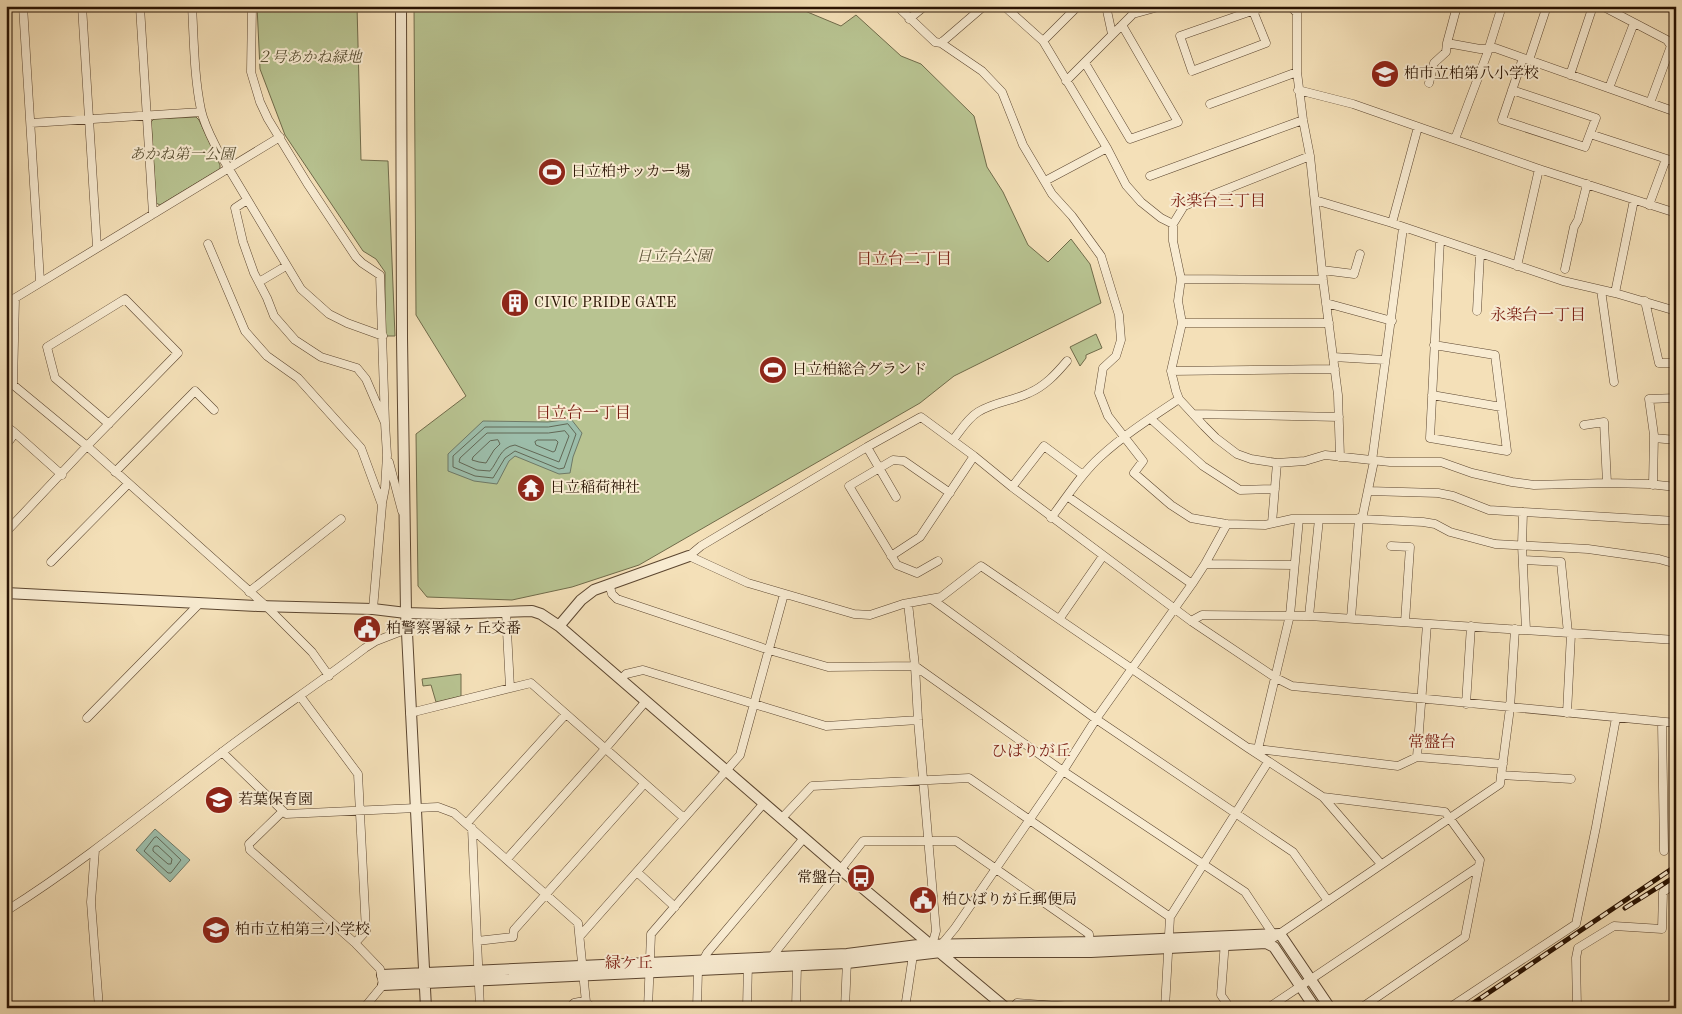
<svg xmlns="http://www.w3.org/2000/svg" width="1682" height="1014" viewBox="0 0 1682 1014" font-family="'Old Standard TT','Noto Serif JP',serif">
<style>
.green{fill:#b8c391;stroke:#706b4a}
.water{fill:#9cbdaa;stroke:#6e7967}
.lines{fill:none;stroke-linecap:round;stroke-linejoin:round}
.shore{stroke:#626856;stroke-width:1}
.minor-casing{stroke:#5c4630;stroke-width:9}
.tertiary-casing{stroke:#5c4630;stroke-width:12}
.minor{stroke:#f8ebd1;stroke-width:8}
.tertiary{stroke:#f8ebd1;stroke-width:10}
.rail-casing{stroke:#291303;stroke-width:5}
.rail{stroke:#f8ebd1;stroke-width:3;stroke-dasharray:9;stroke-linecap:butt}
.labels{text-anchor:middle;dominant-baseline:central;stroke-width:4;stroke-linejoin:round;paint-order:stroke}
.park-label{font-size:15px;font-style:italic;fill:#5b5135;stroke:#f8ebd1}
.poi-label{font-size:15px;fill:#291303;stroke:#f8ebd1;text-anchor:start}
.neighbourhood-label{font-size:16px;fill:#7a1f14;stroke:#f8ebd1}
</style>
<rect width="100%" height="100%" fill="#f4e0b8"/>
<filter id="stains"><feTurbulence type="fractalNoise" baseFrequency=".004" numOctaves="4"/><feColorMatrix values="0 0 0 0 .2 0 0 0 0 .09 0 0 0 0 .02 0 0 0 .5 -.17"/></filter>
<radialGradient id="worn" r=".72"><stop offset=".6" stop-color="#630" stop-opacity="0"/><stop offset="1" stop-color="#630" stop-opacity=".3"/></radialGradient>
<path class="green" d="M257 6H357L361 160 388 161 395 336H385V272L376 259 363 251 285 135 260 69Z
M414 6H793L841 26 856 15 901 56 921 64 974 116 987 167 1003 192 1028 245 1048 262 1071 239 1090 264 1101 303 954 376 920 403 639 565 572 587 512 600 427 597 418 586 416 434 466 396 416 315Z
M196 117 199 120 220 165V169L160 205 156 203 151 122 154 119Z
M1096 334 1102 348 1086 355V358L1080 366 1070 347Z
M461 674V696L436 702 431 685 423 686 422 679Z"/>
<path class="water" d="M571 419 582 433 573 457 570 473 559 474 515 456 509 461 497 484 474 481 448 471V454L483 421 548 422Z
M155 829 190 860 170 882 136 850Z"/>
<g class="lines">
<path class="shore" d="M568 424 576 434 564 468 559 469 515 451 505 458 493 478 475 476 453 467V456L485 427H548Z
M565 431 569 436 559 462 515 445C500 447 498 462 490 471L477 470 459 462 460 458 487 433H548Z
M498 440 500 444 494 450 486 463 479 462 472 460 473 457 490 441Z
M538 440H556L558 442 555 451 553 452 536 445 535 442Z
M157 837 181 860 171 873H168L144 851 154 838Z
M155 846H158L172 859 171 864H168L153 851V849Z"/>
<defs>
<path id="minor" d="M23 6 40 281
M82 6 97 247
M132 6H156
M192 6C194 41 194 76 201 110 204 124 211 137 217 149L301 289 329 314 347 323 383 336
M252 6 251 72 260 102 268 119 307 183 356 257 362 263 380 275 385 423
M897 6 935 42 941 43 982 71 1002 92 1023 145 1052 194 1072 216 1101 256 1119 315 1121 340 1116 356 1103 368 1099 393 1108 416 1143 461 1134 473 1171 505 1191 518 1202 520 1227 524 1265 525 1292 519H1362L1423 522 1435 524 1450 532 1495 544 1588 549 1659 559 1676 564
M1004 6 1043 41 1107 148 1126 185 1141 202 1161 218 1173 224V241L1181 279 1178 301 1182 323 1171 371 1176 391 1179 399 1204 426 1216 438 1237 454 1251 459 1277 463 1305 461 1325 455 1390 462H1441L1472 473 1512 482 1534 485 1607 483 1649 484 1676 487
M1106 6 1112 34
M1290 6 1297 13V72L1303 120 1310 156 1323 280 1338 395 1340 457
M1457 6 1447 43 1480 49 1495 48 1676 112
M1602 6 1667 40 1671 46 1650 103
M140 7 153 214
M1253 11 1266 43 1192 71 1180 36 1266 6
M909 19 925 6
M1043 41 1078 6
M941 43 984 6
M1529 60 1547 6
M1085 63 1130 139 1178 122 1122 25
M1570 75 1593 6
M1066 81 1133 14 1162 6
M1429 83 1434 63 1446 52 1447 43
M1609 88 1634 23
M1298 90 1353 104 1539 169 1676 213
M1512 90 1596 118 1585 147 1502 120 1523 58
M1210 104 1297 72
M31 123 201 112
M1590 134 1676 162
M1455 139 1487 54 1502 6
M1150 176 1303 120
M1045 181 1107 148
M247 200 235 208 243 242 254 273 267 298 274 316 295 340 321 357 357 368 366 379 385 423 387 455 385 488 382 503
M1315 200 1392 223 1563 281 1615 293 1676 311
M1649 205 1666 159
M1392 223 1418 127
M1173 224 1184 206 1310 156
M208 244 245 331 267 356 298 378 361 448 382 505 373 609
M1517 266 1539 169
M1565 269 1574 227 1578 220 1587 184
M1322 270 1354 274 1360 254
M1181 279 1323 280
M259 282 286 266
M1601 290 1614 382
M1615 293 1634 200
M1645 301 1659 363H1676
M1326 303 1392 321
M1477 311 1480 254
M1182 323H1329
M1434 345 1495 355 1507 451 1430 438 1440 240
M1333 357 1385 360
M1171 371 1335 369
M6 379 87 446 266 606 312 652 329 676
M13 384 15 298 280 137
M1432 395 1501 407
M1193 414 1339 417
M1151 419 1203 466 1240 490 1275 489
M1584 425 1604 422 1607 483
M6 426 15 433 6 445
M15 433 62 475
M1654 438 1676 440
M953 440C960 431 968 418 978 412 994 402 1012 401 1029 393 1045 386 1056 374 1067 361
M867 447 896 497
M1372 461 1403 228
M389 462 402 511
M115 472 195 391 214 410
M1083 475 1044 446 1012 487 974 456 921 417 867 447 701 546 689 556 748 583 854 614 870 615 903 604 941 597 981 566 1248 748 1323 797 1381 864
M1653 485 1654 435 1649 399 1676 398
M1012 487 1191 621 1276 678 1292 686 1676 723
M1368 491 1438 493 1453 496 1489 510 1676 521
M1067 496 1192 584
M1523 512 1522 545 1526 630
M1051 518C1067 497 1081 474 1100 457 1124 435 1152 417 1179 399
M1362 519 1374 461
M1272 523 1277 463
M6 532 87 446 178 353 125 299 47 347 55 378 109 424
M1391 546 1410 547 1405 622
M891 556 920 537 974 456
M1523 560 1561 562 1568 633
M938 561 917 573 897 565 849 486 893 460 904 461 950 493
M51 562 128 484
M1205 564 1294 565
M609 584 612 594 617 599 769 650 828 667 915 666 1063 771 1245 892 1273 934
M249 592 341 519
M933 600 1096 719 1293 852 1328 901
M908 603 915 666 918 720 936 931 932 945
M506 612 510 688
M1309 616 1319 519
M1060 618 1103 556
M1351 618 1359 518
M1191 621 1202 615 1309 616 1676 640
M621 679 626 674 643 670 826 726 918 720
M300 696 358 774 366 931 355 943
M1466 704 1471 626
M410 713 531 683 684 818
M1567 713 1571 634
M87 718 200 603
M1662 722 1664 851
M1250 748 1398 766 1417 757 1503 764
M1258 749 1290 615 1299 519
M222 752 286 814 438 807 454 813 578 923 586 1002
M1417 757 1427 624
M1501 775 1571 779
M1323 797 1445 812 1480 860 1465 937 1361 1008
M283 811 249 844 250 850 355 943 380 969 383 985 364 1008
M782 818 812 786 969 778 1170 917
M467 823 566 714
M472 828 480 1008
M95 850 91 902 99 1008
M507 859 605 749 646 701
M637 872 675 907
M6 911C82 863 150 807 221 753 268 717 318 684 365 648L376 641 407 629
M580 936 740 755 784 594
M477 941 513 937 514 930 644 784
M1225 941 1221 995 1230 1008
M1266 943 1500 784 1510 708 1515 629
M941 945 955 928 1063 771 1096 719 1192 584 1205 564 1227 524
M770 959 863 841H956L1089 934 1090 946
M569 1008 574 1003 584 1001 593 1008
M648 1008 651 934 764 803
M697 1008 698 970 707 953 804 838
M747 1008 748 962
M796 1008 797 965
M845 1008 847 960
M905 1008 913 955
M1012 1008 1017 1003 1085 1008
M1165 1008 1170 917 1268 762
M1268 1008 1478 867
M1449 1008 1576 924 1596 827 1616 718
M1577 1008 1576 958 1578 948 1614 926 1662 929 1663 892 1676 883"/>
<path id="tertiary" d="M401 6 402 338 406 613 426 1008
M6 593 258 606 373 609 406 613 440 614 532 611 541 614 559 626 840 869 1006 1008
M559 626 581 600 594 590 689 556
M382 975 847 954 918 945 1090 942 1280 934 1330 1008
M383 985 847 963 941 952H1091L1266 943 1274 947 1315 1008"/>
</defs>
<use href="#minor" class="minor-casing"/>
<use href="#tertiary" class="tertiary-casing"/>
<use href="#minor" class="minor"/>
<use href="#tertiary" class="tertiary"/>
<defs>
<path id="rail" d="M1625 908 1676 876
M1466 1008 1676 866"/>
</defs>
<use href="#rail" class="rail-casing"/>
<use href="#rail" class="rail"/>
</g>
<defs>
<symbol id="school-disc" viewBox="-11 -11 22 22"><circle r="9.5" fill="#8f2418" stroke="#f8ebd1"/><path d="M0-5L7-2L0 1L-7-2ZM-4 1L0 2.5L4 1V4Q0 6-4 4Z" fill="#fff"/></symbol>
<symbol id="stadium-disc" viewBox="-11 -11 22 22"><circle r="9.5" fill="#8f2418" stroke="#f8ebd1"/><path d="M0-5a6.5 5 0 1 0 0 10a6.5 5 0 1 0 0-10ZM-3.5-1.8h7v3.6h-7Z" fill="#fff"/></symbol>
<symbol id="building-disc" viewBox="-11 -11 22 22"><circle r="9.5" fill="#8f2418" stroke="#f8ebd1"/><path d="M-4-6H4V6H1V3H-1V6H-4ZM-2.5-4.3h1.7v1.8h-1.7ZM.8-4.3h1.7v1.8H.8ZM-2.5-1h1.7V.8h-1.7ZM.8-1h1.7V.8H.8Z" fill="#fff"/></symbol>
<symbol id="temple-disc" viewBox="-11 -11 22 22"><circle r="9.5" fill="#8f2418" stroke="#f8ebd1"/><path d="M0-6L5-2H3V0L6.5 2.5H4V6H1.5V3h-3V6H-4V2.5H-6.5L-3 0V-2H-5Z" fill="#fff"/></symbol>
<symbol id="civic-disc" viewBox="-11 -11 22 22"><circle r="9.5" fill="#8f2418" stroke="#f8ebd1"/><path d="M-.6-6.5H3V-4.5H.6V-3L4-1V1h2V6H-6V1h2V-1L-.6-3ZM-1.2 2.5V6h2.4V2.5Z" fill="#fff"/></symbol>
<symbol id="bus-disc" viewBox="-11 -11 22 22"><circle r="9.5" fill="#8f2418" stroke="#f8ebd1"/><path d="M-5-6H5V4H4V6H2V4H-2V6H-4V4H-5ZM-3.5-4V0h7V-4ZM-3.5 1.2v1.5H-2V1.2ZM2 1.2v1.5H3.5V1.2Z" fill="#fff"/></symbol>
</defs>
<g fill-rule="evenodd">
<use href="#school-disc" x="1369" y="58" width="32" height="32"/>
<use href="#stadium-disc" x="536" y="156" width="32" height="32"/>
<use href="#building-disc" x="499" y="287" width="32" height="32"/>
<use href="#stadium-disc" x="757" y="354" width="32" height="32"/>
<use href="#temple-disc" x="515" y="472" width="32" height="32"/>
<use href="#civic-disc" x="351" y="613" width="32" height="32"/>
<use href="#school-disc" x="203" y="784" width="32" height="32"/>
<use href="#bus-disc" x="845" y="862" width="32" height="32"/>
<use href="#civic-disc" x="907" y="884" width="32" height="32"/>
<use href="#school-disc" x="200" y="914" width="32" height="32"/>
</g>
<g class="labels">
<g class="park-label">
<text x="309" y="58">２号あかね緑地</text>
<text x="182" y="155">あかね第一公園</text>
<text x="674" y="257">日立台公園</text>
</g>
<g class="poi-label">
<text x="1404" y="74">柏市立柏第八小学校</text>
<text x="571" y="172">日立柏サッカー場</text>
<text x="534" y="303">CIVIC PRIDE GATE</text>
<text x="792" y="370">日立柏総合グランド</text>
<text x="550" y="488">日立稲荷神社</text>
<text x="386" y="629">柏警察署緑ヶ丘交番</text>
<text x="238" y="800">若葉保育園</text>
<text x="842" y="878" text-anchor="end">常盤台</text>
<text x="942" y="900">柏ひばりが丘郵便局</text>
<text x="235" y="930">柏市立柏第三小学校</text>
</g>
<g class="neighbourhood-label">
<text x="1218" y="202">永楽台三丁目</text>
<text x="904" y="260">日立台二丁目</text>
<text x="1538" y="316">永楽台一丁目</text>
<text x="583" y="414">日立台一丁目</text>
<text x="1432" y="743">常盤台</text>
<text x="1031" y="752">ひばりが丘</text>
<text x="629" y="964">緑ケ丘</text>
</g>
</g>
<rect width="1682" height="1014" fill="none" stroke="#f4e0b8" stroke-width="25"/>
<rect x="8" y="8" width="1667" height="999" fill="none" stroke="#291303" stroke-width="2.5"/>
<rect x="12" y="12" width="1657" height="989" fill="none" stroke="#291303"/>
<rect width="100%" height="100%" filter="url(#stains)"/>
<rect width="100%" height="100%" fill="url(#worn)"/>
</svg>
